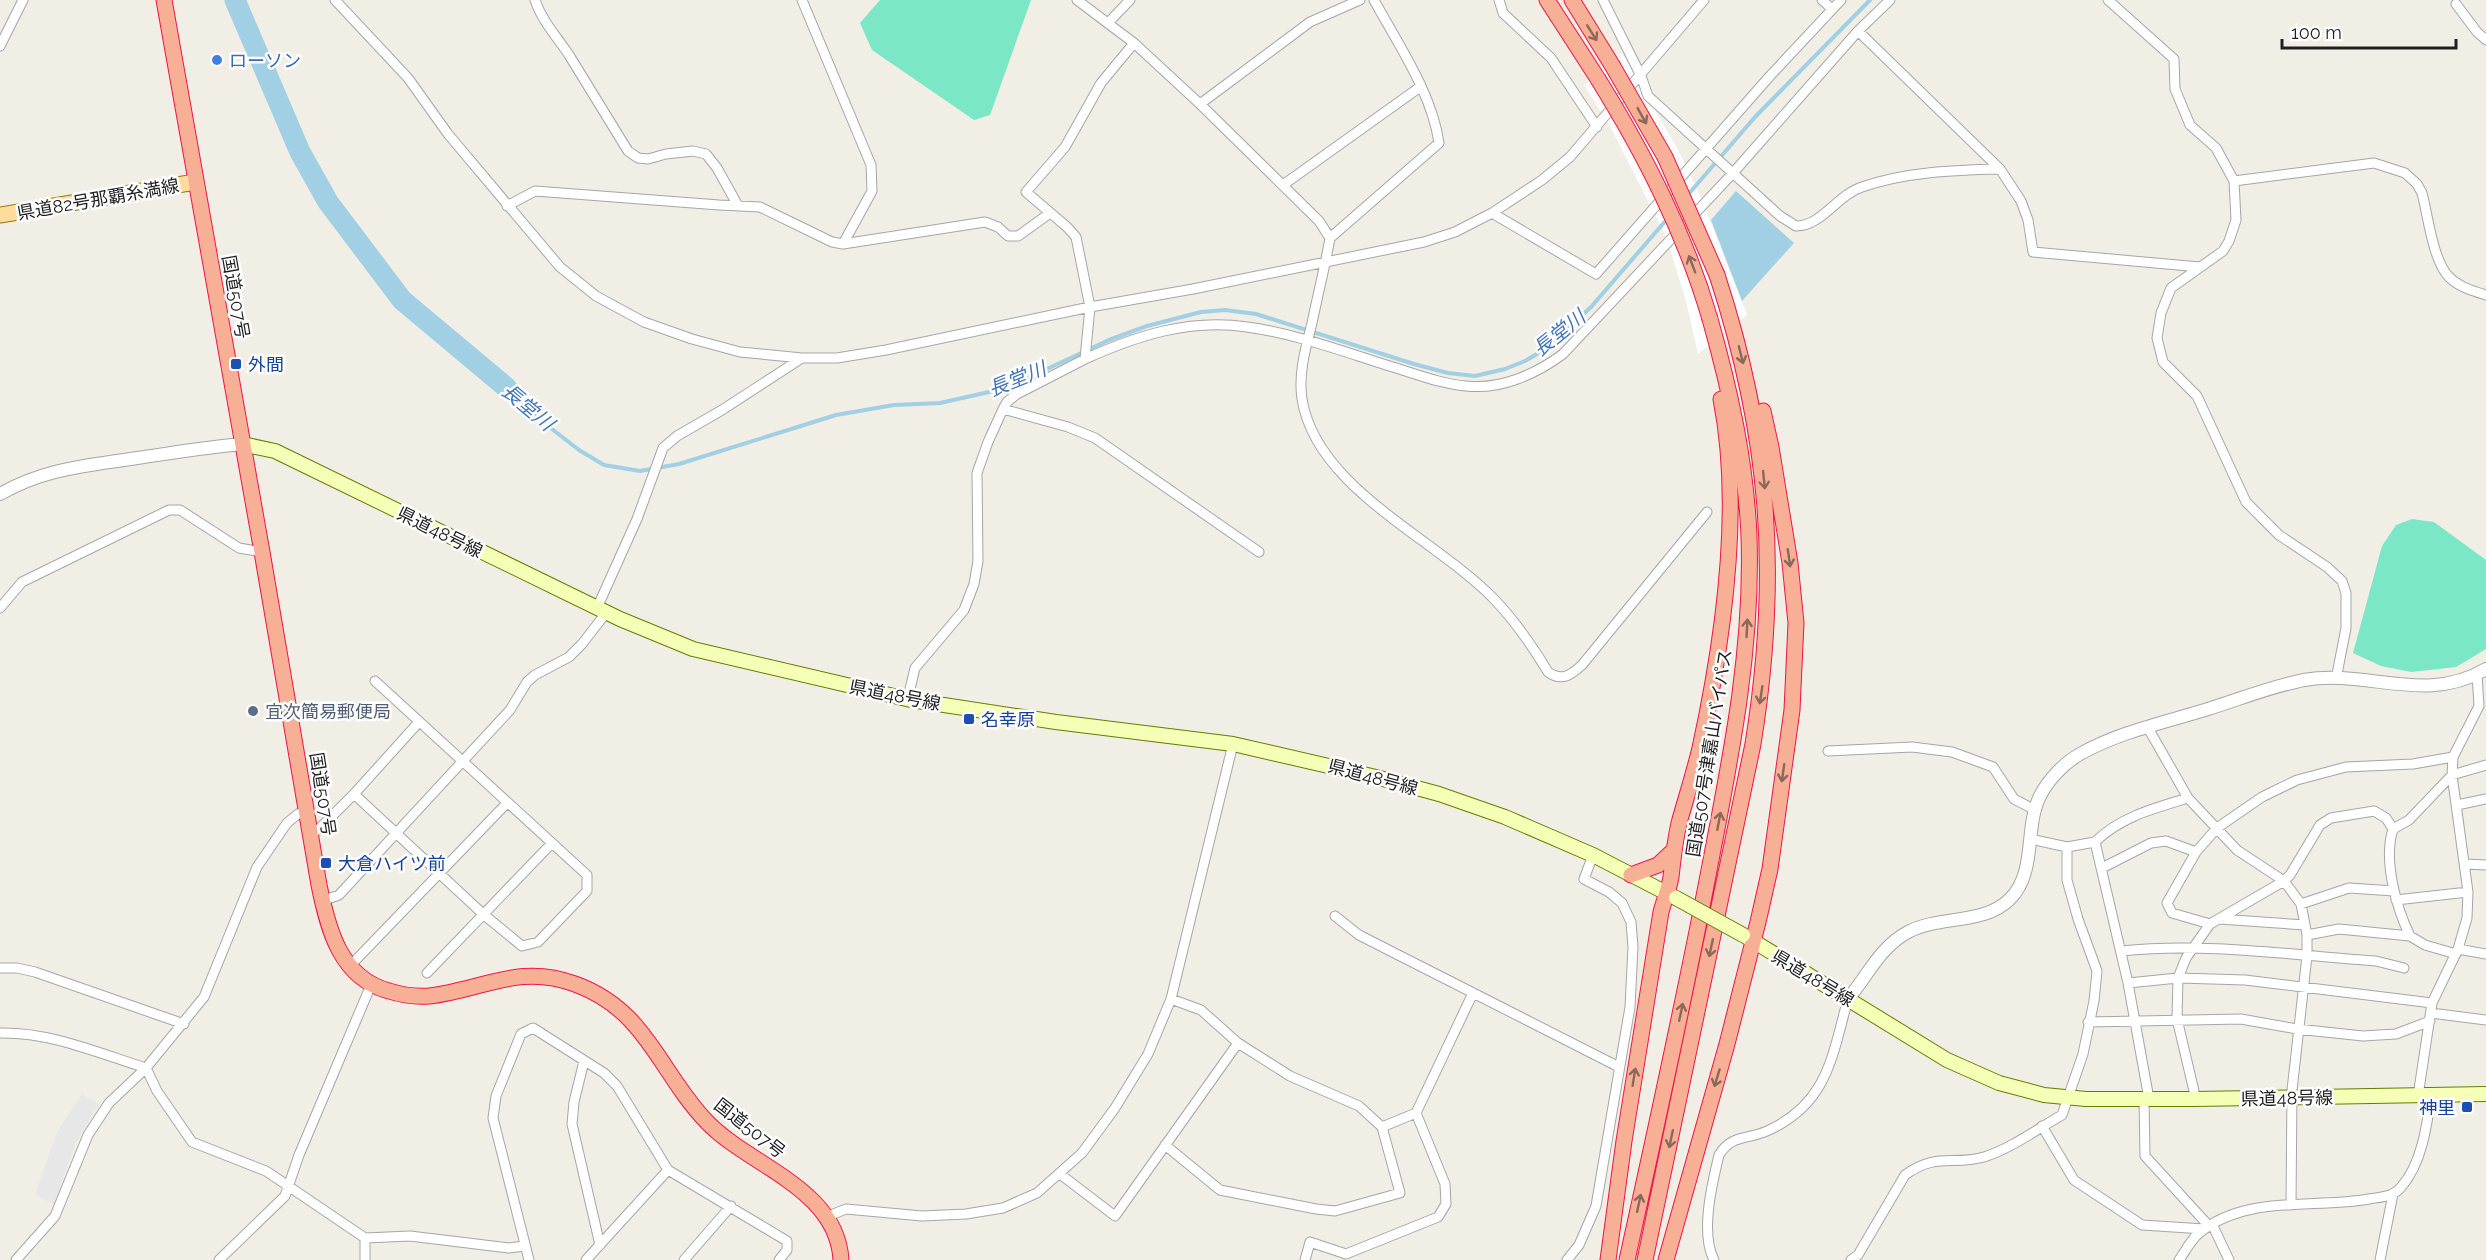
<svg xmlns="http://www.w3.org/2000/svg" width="2486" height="1260" viewBox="0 0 2486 1260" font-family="Raleway,'Noto Sans JP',sans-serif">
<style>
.pitch{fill:#7be7c6}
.parking{fill:#e7e7e7}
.water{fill:#a1cfe3}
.pier{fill:#fff}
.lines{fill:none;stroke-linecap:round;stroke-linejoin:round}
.stream{stroke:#a1cfe3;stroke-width:4}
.river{stroke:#a1cfe3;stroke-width:21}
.minor-casing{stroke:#a6a6a6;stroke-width:11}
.tertiary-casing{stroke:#a6a6a6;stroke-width:14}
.secondary-casing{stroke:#657d00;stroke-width:16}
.primary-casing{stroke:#9b7400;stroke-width:17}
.trunk-casing{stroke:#ec154d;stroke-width:17}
.minor{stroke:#fff;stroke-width:9}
.tertiary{stroke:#fff;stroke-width:12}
.secondary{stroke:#f5ffb5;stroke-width:14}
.primary{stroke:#ffdc9c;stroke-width:15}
.trunk{stroke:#f7b096;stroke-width:15}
.secondary-bridge-casing{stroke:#657d00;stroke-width:16;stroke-linecap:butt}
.trunk-bridge-casing{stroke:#ec154d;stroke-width:17;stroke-linecap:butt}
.secondary-bridge{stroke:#f5ffb5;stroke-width:14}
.trunk-bridge{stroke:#f7b096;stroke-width:15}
.oneway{stroke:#8b685a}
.shop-dot{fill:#3f7fe0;stroke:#fff;stroke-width:2}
.transit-dot{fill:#1a4fb4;stroke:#fff;stroke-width:2}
.service-dot{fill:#5c6f8a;stroke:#fff;stroke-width:2}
.labels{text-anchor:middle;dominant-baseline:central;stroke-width:5;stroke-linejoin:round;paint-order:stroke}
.shop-label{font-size:18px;fill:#366cbe;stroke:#fff;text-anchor:start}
.street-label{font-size:18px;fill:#1f1f1f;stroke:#fff}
.transit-label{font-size:18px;fill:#164399;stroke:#fff;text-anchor:start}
.service-label{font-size:18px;fill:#4e5e75;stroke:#fff;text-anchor:start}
.water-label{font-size:20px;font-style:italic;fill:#4274b9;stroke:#fff}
</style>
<rect width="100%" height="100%" fill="#f1eee5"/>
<path class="pitch" d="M880 0H1031L990 115 974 120 872 50 860 23Z
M2412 519 2434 522 2486 560V649L2456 667 2411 672 2381 666 2353 653 2382 546 2396 525Z"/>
<path class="parking" d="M82 1094 99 1104 76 1142 54 1204 35 1195 57 1132Z"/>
<path class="water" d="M1736 191 1794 243 1742 301 1711 220Z"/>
<path class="pier" d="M1622 53 1678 150 1702 200 1747 315 1698 354 1686 301 1667 239 1610 126 1584 85Z"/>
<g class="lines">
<path class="stream" d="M1686 197 1755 117 1870 0
M507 388 539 419 579 450 604 465 640 471 679 464 836 415 894 405 940 403 989 392 1017 383 1109 340 1147 326 1201 312 1225 310 1256 314 1414 364 1448 373 1475 376 1505 369 1525 361 1547 348 1591 307 1668 218"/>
<path class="river" d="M235 0 300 152 328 202 402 300 507 388"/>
<defs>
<path id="minor" d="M335 0 408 78 448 134 560 267 596 296 644 322 692 339 740 352 802 358H837L886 350 1090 307 1193 289 1424 242 1455 232 1492 213 1542 180 1570 157 1704 0
M535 0C542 21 557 37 569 55 589 87 608 119 628 151L638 158 648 159 666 154 693 151 706 154 717 168 737 204
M802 0 871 165 872 191 843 244
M1077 0 1134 43 1200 104 1319 221 1330 238C1325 266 1318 294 1312 323 1306 347 1298 373 1302 399 1316 488 1435 538 1494 599 1514 620 1533 647 1548 672 1562 682 1571 675 1582 665L1707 512
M1499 0 1503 13 1551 58 1597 127
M1603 0 1641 76 1648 96 1780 216 1796 226C1822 226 1837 195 1862 187 1905 172 1954 170 2000 169
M1822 0 1832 9
M2108 0 2174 59 2175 89 2190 125 2216 148 2234 181 2236 220 2229 241 2223 251 2171 288 2161 313 2157 338 2163 362 2197 396 2246 502 2279 535 2327 567 2342 581 2346 593V628L2336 679
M2456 4 2477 32 2486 40
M1108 23 1130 0
M1858 31 2000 169 2021 201 2028 220 2033 252 2200 267
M0 46 23 0
M1200 104 1310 22 1360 0
M2234 181 2374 163 2405 173 2417 184 2422 193C2428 216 2433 261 2449 277 2459 287 2473 291 2486 295
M1283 185 1420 87
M507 206 535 191 719 205 760 207 832 242 843 244 985 222 998 227 1008 236H1018L1050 213
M1492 213 1596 274 1769 77 1841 0
M1330 238 1439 143C1432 93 1398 44 1374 0
M1085 359C1136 336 1190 318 1247 327 1298 334 1347 353 1396 368 1419 375 1442 384 1466 386 1501 390 1536 374 1563 354L1733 173 1858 31 1890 0
M1003 409 1068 427 1095 438 1259 552
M0 608 22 582 169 510H180L239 548 262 552
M597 608 637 519 663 448 677 436 722 410 802 358
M911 700 910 689 915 668 964 610 974 584 978 561 977 473 988 442 1003 409 1007 402 1017 394 1085 359 1090 307 1076 237 1067 227 1026 192 1065 147 1101 83 1134 43
M2148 728 2188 798 2237 850 2284 881 2301 904 2307 935V956L2292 1090 2291 1205
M1828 751 1912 747 1952 752 1993 767 2014 799 2035 810
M354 794 483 914 522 946 538 942 587 891V875L375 681
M2457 805 2486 799
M310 835 318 830 354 794 419 722
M2030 839 2067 847 2095 842
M2465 864 2486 865
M2102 868 2151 843 2166 841 2196 852
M2396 900 2468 892
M322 901 339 895 510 710 527 682 535 675 569 657 582 644 606 613
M2301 904 2349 888 2394 891
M1335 916 1359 935 1619 1067
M2219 919 2305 925
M2210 924 2172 913 2167 903 2196 852 2217 828 2262 797 2297 780 2346 767 2413 764 2453 757
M2307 935 2339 929 2410 936 2425 945 2456 954
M2410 936C2396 907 2383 860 2393 829L2409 820 2452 775 2486 765
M2458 949 2486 954
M2121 951C2205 942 2291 955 2376 961L2404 968
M350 966 507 803
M0 968H17L35 972 184 1024
M427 973 552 843
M2128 983 2178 978 2245 980 2432 1003
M2431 1013 2486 1020
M2088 1022 2241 1019 2297 1029 2363 1036 2396 1034 2430 1021
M0 1033C51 1032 98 1053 146 1068L157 1091 192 1142 266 1171 365 1238 410 1236 509 1248 524 1246
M584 1061 574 1102 572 1124 600 1245
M2418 1096 2432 1003 2458 949 2467 918 2468 892 2452 775 2453 757 2479 706 2477 674
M2144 1099 2145 1156 2209 1226
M2149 1099 2128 983 2095 842C2120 817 2155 808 2188 798
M2194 1099V1091L2177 1019 2178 978 2186 958 2210 924 2284 881 2290 875 2320 825 2331 818 2374 811 2386 818 2393 829
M2042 1126 2074 1180 2142 1225 2204 1229
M1382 1127 1416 1113
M1165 1145 1220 1190 1316 1209 1335 1211 1400 1193 1382 1127 1359 1106 1290 1076 1238 1043 1201 1010 1171 999
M1060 1174 1115 1216 1238 1043
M826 1217 846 1209 922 1216 966 1214 1003 1208 1037 1193 1082 1153 1115 1108 1148 1054 1171 999 1233 744
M2212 1224 2229 1260
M365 1238V1260
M16 1260 55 1216 88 1135 109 1103 146 1068 204 997 257 867 287 823 298 814 306 811
M219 1260 285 1196 299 1155 371 985
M529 1260 493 1118 496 1096 521 1034 533 1028 604 1073 617 1086 668 1170 787 1241V1250L779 1260
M586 1260 668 1170
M684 1260 731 1206
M1305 1260 1310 1242 1346 1254 1438 1217 1446 1204 1445 1184 1416 1113 1473 993
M1567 1260 1579 1245 1596 1206 1630 1007 1633 947 1631 922 1622 903 1609 892 1584 879 1593 855
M1714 1260C1700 1233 1712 1184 1719 1155 1732 1134 1747 1140 1767 1131 1828 1104 1832 1056 1848 999
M1851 1260 1858 1255 1905 1175C1936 1152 1953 1166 1984 1157 2010 1149 2039 1128 2062 1115L2083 1054 2094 1001 2097 971 2078 919 2067 880V847
M2179 1260C2185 1252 2190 1241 2198 1234 2245 1194 2313 1209 2369 1199 2381 1197 2394 1197 2402 1186 2422 1163 2427 1125 2431 1096
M2380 1260 2393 1194"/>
<path id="tertiary" d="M0 494C46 468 86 466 137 458 172 453 207 447 242 444
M1848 999C1868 975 1880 947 1908 932 1940 915 1984 925 2010 899 2037 872 2024 828 2040 796 2048 780 2064 763 2080 754 2119 732 2166 722 2208 709 2240 699 2272 686 2304 680 2367 669 2426 705 2486 669"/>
<path id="secondary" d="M242 444 275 451 620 619 693 649 911 700 1056 722 1233 744 1376 777 1439 794 1505 817 1593 855 1676 898
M1745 936 1947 1060 1999 1083 2044 1095 2086 1099H2194L2486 1094"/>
<path id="primary" d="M0 215 195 182"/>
<path id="trunk" d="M164 0 262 552 319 885C328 929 340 978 389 991 402 995 415 997 429 996 482 990 519 963 575 984 647 1010 659 1072 707 1122 749 1166 837 1188 841 1260
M1547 0 1598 79
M1572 0 1612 65
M1631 875 1658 865 1673 851
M1608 1260 1624 1141 1661 912C1664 900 1669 889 1671 877 1673 858 1675 841 1679 823 1686 798 1694 773 1700 748 1723 642 1742 506 1721 399
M1627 1260C1656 1128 1685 997 1710 865 1731 756 1753 648 1749 536 1746 462 1730 390 1710 319
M1645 1260 1753 744C1780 576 1770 437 1717 275
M1666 1260 1727 1044 1758 922 1770 869 1792 710 1796 623 1790 563 1771 447 1763 411"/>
</defs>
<use href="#minor" class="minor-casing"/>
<use href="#tertiary" class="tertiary-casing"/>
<use href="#secondary" class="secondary-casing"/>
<use href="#primary" class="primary-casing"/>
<use href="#trunk" class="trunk-casing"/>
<use href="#minor" class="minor"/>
<use href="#tertiary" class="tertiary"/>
<use href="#secondary" class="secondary"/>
<use href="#primary" class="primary"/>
<use href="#trunk" class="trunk"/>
<defs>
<path id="secondary-bridge" d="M1676 898 1743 935"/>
<path id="trunk-bridge" d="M1612 65 1665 157 1717 275
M1598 79C1645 155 1685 233 1710 319"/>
</defs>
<use href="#secondary-bridge" class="secondary-bridge-casing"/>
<use href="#trunk-bridge" class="trunk-bridge-casing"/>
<use href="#secondary-bridge" class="secondary-bridge"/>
<use href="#trunk-bridge" class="trunk-bridge"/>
</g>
<defs><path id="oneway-shaft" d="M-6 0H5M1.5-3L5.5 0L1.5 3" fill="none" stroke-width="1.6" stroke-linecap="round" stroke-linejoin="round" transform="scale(1.5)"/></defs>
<g class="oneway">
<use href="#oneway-shaft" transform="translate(1592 33) rotate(58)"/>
<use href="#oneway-shaft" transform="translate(1642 116) rotate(61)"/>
<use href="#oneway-shaft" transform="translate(1692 264) rotate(-111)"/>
<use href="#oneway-shaft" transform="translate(1741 355) rotate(76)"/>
<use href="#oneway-shaft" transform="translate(1764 480) rotate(84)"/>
<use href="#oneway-shaft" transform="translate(1789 558) rotate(82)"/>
<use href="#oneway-shaft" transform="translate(1747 628) rotate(-87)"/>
<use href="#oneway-shaft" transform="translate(1761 695) rotate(99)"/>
<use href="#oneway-shaft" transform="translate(1783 773) rotate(98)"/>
<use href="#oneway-shaft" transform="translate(1719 821) rotate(-79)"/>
<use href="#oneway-shaft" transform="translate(1711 948) rotate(102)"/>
<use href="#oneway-shaft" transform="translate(1681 1012) rotate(-78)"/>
<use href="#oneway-shaft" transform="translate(1634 1077) rotate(-81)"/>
<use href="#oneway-shaft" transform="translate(1717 1078) rotate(107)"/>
<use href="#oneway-shaft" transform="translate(1671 1139) rotate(102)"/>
<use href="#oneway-shaft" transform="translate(1639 1203) rotate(-78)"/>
</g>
<circle class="shop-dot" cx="217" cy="60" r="6"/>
<g class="transit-dot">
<rect x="230" y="358" width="12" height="12" rx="3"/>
<rect x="963" y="713" width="12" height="12" rx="3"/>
<rect x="320" y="857" width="12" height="12" rx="3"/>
<rect x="2461" y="1101" width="12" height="12" rx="3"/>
</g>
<circle class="service-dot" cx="253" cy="711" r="6"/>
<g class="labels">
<g class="shop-label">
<text x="229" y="60">ローソン</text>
</g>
<g class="street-label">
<text transform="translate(98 199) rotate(-10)">県道82号那覇糸満線</text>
<text transform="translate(236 297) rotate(80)">国道507号</text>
<text transform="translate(440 532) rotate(26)">県道48号線</text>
<text transform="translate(895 695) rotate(11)">県道48号線</text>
<text transform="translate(1709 753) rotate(-81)">国道507号津嘉山バイパス</text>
<text transform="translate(1373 777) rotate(15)">県道48号線</text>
<text transform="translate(323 794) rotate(81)">国道507号</text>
<text transform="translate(1813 978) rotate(31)">県道48号線</text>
<text transform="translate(2287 1098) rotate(-1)">県道48号線</text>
<text transform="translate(750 1128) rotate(38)">国道507号</text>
</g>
<g class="transit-label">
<text x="248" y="364">外間</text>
<text x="981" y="719">名幸原</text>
<text x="338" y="863">大倉ハイツ前</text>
<text x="2455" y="1107" text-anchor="end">神里</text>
</g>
<g class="service-label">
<text x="265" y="711">宜次簡易郵便局</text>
</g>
<g class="water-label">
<text transform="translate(1559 333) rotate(-39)">長堂川</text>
<text transform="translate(1017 379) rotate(-22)">長堂川</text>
<text transform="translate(528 407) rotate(40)">長堂川</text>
</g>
</g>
<path d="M2282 39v9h174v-9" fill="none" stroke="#1f1f1f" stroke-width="3"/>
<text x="2291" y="39" font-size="18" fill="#1f1f1f" stroke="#ffffff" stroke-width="4.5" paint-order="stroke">100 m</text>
</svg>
